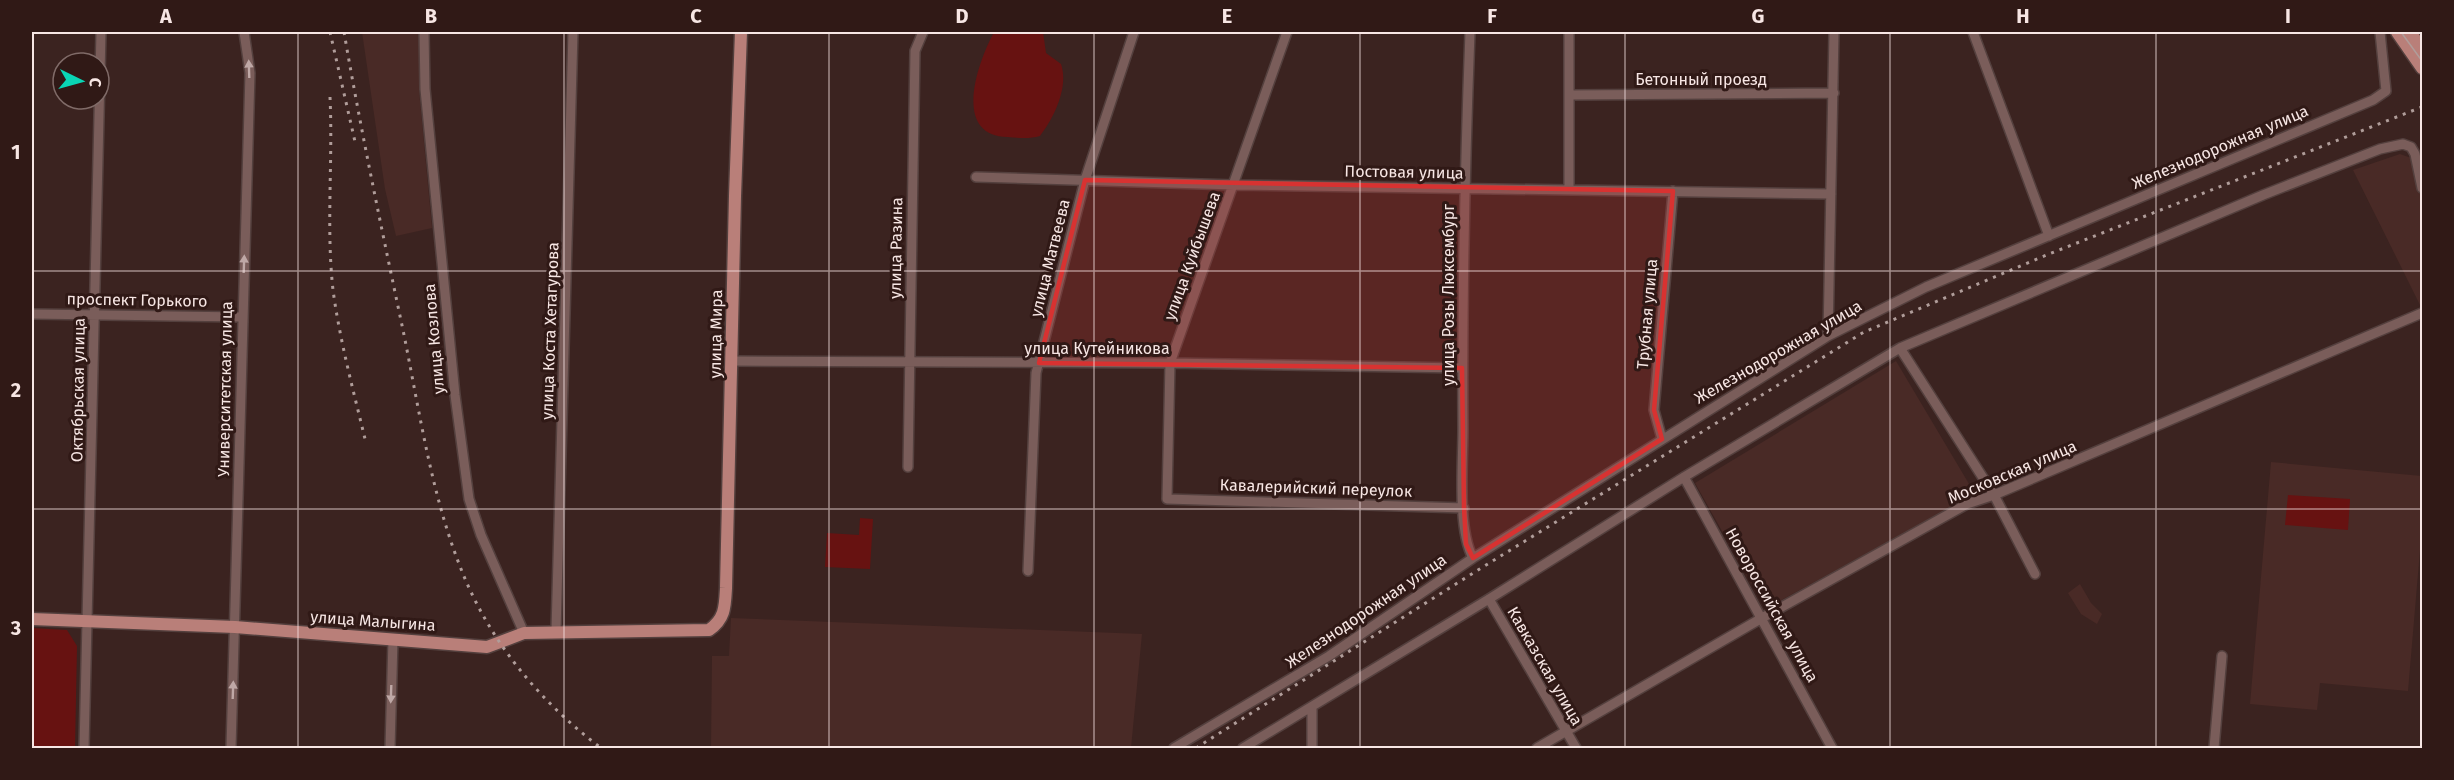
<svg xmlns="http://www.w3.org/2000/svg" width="2454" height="780" viewBox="0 0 2454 780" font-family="'Fira Sans',sans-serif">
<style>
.built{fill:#492a26}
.green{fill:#671211}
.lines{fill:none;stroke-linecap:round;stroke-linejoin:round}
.minor-casing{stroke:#54403e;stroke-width:12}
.major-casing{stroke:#54403e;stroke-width:15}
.minor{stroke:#7a5d5a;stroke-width:9}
.major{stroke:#b97f79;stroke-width:12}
.tram{stroke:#b09d9a;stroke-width:1.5}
.rail{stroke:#b09d9a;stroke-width:3;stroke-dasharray:3 6;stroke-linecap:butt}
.oneway{fill:#bfa8a6}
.marked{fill:#d83231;fill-opacity:0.2;stroke:#d83231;stroke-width:4.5;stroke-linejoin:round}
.grid{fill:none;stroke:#f7e6e4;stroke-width:1.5;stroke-opacity:0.55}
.labels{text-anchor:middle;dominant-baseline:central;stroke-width:6;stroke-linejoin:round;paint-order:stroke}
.street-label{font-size:16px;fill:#f7e6e4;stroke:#301916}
.neatline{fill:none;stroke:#f7e6e4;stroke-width:2}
.grid-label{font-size:20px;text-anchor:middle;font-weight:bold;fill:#f7e6e4}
</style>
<rect width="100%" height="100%" fill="#3b2320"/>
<path class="built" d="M362 32H419V90L432 228 396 236 385 189Z
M2400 154 2414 159 2422 200V304L2420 305 2353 170Z
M1896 361 1975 494 1776 603 1765 583 1754 588 1695 483Z
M2271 462 2422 476V527L2408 691 2320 683 2317 710 2250 704Z
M2080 584 2091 603 2102 614 2097 624 2081 614 2068 593Z
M731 618 1142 634 1131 748H711L712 656H729Z"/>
<path class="green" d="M994 32H1043L1046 53 1061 64C1069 87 1054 118 1040 136 1030 139 1019 138 1008 137 951 136 978 62 994 32Z
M2288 495 2350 499 2348 530 2285 525Z
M860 518 873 519 870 569 825 567 827 533 859 535Z
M32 628 67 630 77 646 75 748H33L32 746Z"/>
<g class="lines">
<defs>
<path id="minor" d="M424 32 425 89 455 395 469 499 481 535 524 633
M1287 32 1170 363 1167 499 1464 508
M1470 32C1465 164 1462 295 1463 428 1463 464 1457 528 1473 558
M1973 32 2049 236
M1569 95 1834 93
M976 177 1234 185 1831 194
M1569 189V32
M32 314 242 317
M1828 336 1834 32
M1900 348 1994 495 2035 574
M732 361 1170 363 1462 368
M1662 439 1654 410 1673 191
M908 467 915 51 923 32
M1684 477 1832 748
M1028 571 1036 373 1085 180 1134 32
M1489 599 1576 748
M556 631 573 32
M84 748 101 32
M231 748 250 73 244 32
M390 748 393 639
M1174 748 1329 656 1473 558 1828 336 1926 287 2373 100 2386 91 2380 32
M1243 748 1489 599 1684 477 1900 348 2263 195 2380 149 2403 144 2411 147 2415 154 2422 188
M1312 748V707
M1537 748 1762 618 1967 504 1994 495 2422 313
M2214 748 2222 656"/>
<path id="major" d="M2397 32 2422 68
M2410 32 2422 49
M32 619 235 627 487 647 524 633 709 630C725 619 725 607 726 588L735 196 741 32"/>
</defs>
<use href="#minor" class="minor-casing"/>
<use href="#major" class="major-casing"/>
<use href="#minor" class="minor"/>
<use href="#major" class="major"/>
<path class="tram" d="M2401 32 2422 61"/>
<path class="rail" d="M330 32 356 146
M344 32C361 131 382 231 403 330 420 413 432 502 466 581 495 648 543 704 601 748
M330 97C333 161 326 227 333 290 340 342 354 393 366 443
M1196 748 1478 570 1864 332 2049 254 2422 107"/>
</g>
<defs><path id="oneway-solid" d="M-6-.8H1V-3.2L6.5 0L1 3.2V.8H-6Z" transform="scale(1.5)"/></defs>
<g class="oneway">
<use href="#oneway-solid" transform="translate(249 69) rotate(-92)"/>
<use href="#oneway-solid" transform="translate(244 264) rotate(-88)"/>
<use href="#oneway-solid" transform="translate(233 690) rotate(-88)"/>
<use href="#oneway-solid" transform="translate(391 694) rotate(92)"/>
</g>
<path class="marked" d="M1085 180 1673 191 1654 410 1662 439 1473 558 1466 544 1464 508 1462 368 1039 363Z"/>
<path class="grid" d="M298 32V748M564 32V748M829 32V748M1094 32V748M1360 32V748M1625 32V748M1890 32V748M2156 32V748M32 271H2422M32 509H2422"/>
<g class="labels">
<g class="street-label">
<text x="1701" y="79">Бетонный проезд</text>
<text transform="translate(2220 147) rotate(-23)">Железнодорожная улица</text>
<text transform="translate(1404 172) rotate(1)">Постовая улица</text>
<text transform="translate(896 248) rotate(-89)">улица Разина</text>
<text transform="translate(1192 256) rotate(-70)">улица Куйбышева</text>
<text transform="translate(1050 258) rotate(-76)">улица Матвеева</text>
<text transform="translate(1448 295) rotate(-90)">улица Розы Люксембург</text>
<text transform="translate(137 300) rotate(1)">проспект Горького</text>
<text transform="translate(1647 314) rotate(-85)">Трубная улица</text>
<text transform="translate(550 331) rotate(-88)">улица Коста Хетагурова</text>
<text transform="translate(716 334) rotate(-89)">улица Мира</text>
<text transform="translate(434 339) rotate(-95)">улица Козлова</text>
<text x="1097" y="348">улица Кутейникова</text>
<text transform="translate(1778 352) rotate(-30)">Железнодорожная улица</text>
<text transform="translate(225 389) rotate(-89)">Университетская улица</text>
<text transform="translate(78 390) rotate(-89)">Октябрьская улица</text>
<text transform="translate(2012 472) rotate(-23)">Московская улица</text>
<text transform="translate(1316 488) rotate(2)">Кавалерийский переулок</text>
<text transform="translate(1772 605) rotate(61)">Новороссийская улица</text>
<text transform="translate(1366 611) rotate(-34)">Железнодорожная улица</text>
<text transform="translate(373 621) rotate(4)">улица Малыгина</text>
<text transform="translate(1545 666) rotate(60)">Кавказская улица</text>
</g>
</g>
<rect width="2454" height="780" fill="none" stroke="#301916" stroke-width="66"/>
<g transform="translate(81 81) rotate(95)"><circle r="28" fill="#301916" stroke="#806b68" stroke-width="1.5"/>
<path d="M0-4.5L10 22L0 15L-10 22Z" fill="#0ad5b5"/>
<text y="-9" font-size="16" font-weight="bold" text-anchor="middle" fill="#f7e6e4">С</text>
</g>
<rect x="33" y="33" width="2388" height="714" class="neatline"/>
<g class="grid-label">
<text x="166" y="23">A</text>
<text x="431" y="23">B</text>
<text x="696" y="23">C</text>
<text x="962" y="23">D</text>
<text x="1227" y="23">E</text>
<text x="1492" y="23">F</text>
<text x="1758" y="23">G</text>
<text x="2023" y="23">H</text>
<text x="2288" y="23">I</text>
<text x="16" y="159">1</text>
<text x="16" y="397">2</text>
<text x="16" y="635">3</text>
</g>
</svg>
